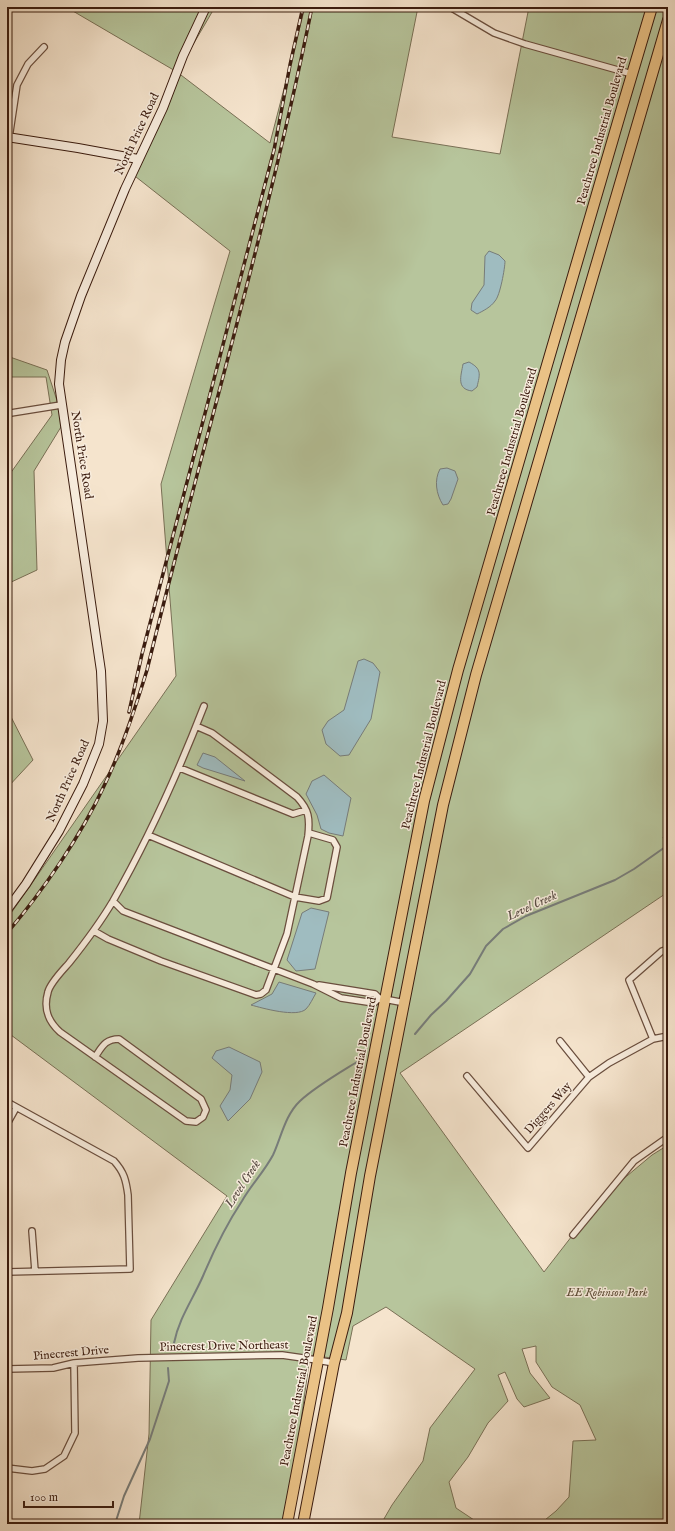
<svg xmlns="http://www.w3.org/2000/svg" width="675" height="1531" viewBox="0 0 675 1531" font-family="'IM FELL English',serif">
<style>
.green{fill:#b7c59c;stroke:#797056}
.water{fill:#9fbcc0;stroke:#777c79}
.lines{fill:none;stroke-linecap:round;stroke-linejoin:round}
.stream{stroke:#777c79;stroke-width:2}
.street-casing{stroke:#6a4e3e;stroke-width:8}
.secondary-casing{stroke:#3b1c0f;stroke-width:10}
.highway-casing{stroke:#3b1c0f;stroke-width:12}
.street{stroke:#f8edde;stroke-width:5.5}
.secondary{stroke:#f8edde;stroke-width:8}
.highway{stroke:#eac286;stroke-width:10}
.rail-casing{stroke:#3b1c0f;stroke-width:3.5}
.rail{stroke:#f8edde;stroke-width:2;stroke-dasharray:6;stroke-linecap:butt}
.labels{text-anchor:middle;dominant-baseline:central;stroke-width:3;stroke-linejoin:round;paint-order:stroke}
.street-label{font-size:12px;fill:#3b1c0f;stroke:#f8edde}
.park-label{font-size:12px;font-style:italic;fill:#604f39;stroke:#f8edde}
.water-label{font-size:13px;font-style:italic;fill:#594c44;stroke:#f8edde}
</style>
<rect width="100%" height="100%" fill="#f5e4cd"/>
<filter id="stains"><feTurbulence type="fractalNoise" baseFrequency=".005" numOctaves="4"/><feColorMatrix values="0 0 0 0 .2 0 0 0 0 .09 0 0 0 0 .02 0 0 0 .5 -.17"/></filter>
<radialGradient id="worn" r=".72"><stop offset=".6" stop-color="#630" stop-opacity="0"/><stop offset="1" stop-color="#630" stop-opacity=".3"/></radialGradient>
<path class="green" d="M66 7H215L177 72 270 143 305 7H418L392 137 500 154 529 7H668V834L663 837 668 855V892L400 1073 544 1272 603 1196 652 1155 668 1145V1524H540L556 1511 569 1497 573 1441 596 1440 580 1405 552 1387 536 1362V1346L522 1349 530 1373 550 1398 524 1407 517 1399 505 1372 498 1375 508 1401 488 1423 468 1457 449 1482 456 1508 480 1524H381L392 1505 423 1461 430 1428 475 1369 386 1307 353 1326 346 1360 310 1355 296 1458 284 1524H139L149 1434 151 1320 227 1196 7 1032V919L176 676 161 484 230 251 131 173 177 72Z
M7 356 47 370 64 422 34 471 37 570 7 584V478L52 415 46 377H7Z
M7 709 33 760 7 788Z"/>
<path class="water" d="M489 251 499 255 505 261C505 268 500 296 495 301 491 307 483 311 477 314L471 310 472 303 484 285 485 256Z
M469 362C482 369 480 374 477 387L472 391C456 389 461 376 463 364Z
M447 468 455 471 458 479 451 499 448 504 443 505C436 494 434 480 440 469Z
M364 659 373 663 380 672 371 719 349 755 340 756 326 744 322 730 328 721 344 710 358 661Z
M203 753 215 757 245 781 203 768 197 765Z
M324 775 351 798 343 836 329 833 321 829 317 815 306 794 312 781Z
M311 908 329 912 315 969 296 971 287 960 302 913Z
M279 982 316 993C313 998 310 1005 306 1009 297 1018 262 1008 251 1005L272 994Z
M229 1047 260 1062 262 1072 250 1099 228 1121 220 1106 230 1090 232 1075 212 1058 216 1051Z"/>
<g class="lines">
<path class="stream" d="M415 1034 431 1015 446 1001 470 974 486 946 503 929 526 916 615 880 634 869 668 845
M174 1343C179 1318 193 1299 203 1276 214 1250 226 1225 242 1201 251 1185 264 1172 273 1155 281 1138 285 1115 300 1101 316 1086 341 1072 360 1060
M115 1524 124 1496 150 1439 169 1381 168 1368"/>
<defs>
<path id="street" d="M450 7 494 33 525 44 632 74
M9 138 17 85 28 64 44 47
M7 415 11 413 61 405
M180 768 293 814 306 810
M148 835 295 897 319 901 327 898 337 847 333 840 309 833
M113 901 123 911 313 984 341 998 374 1003 379 998
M94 931 108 939 161 961 256 995 261 994 266 990 287 934 308 836C310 818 309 810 297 797L212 733 196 726
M319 985 375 994 379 998 405 1003
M653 1039 629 980 662 951 668 949
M560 1041 589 1077
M95 1057C102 1047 105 1039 119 1039L201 1099 206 1110 203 1117 196 1122 186 1121 60 1032C48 1021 43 1009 48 992 50 983 63 970 69 963 85 943 100 923 113 901 149 838 178 773 204 706
M467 1076 528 1148 589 1077 609 1063 653 1039 668 1036
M7 1102 114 1161C124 1172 126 1180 128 1195L130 1269 7 1272
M7 1124 16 1108
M32 1231 35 1271
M573 1235 634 1161 668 1137
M7 1369 53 1368 74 1363 138 1358 282 1355 317 1360 334 1363
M7 1468 32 1471 45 1469 64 1456 75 1433 74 1363"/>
<path id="secondary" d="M7 137 78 148 138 159
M7 910 26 884 59 831 83 784 99 744 103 721 101 671 59 384 61 360 65 342 81 296 125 189 163 108 183 56 206 7"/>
<path id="highway" d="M287 1524 328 1308 351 1173 424 801 458 670 622 108 652 7
M303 1524 334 1363 347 1313 370 1176 443 805 476 675 668 20"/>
</defs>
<use href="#street" class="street-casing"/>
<use href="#secondary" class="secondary-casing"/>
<use href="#highway" class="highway-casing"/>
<use href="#street" class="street"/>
<use href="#secondary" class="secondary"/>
<use href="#highway" class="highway"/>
<defs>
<path id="rail" d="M129 712 142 654 274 150 290 65 303 7
M7 933C42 892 81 836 104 786 122 749 135 709 147 670 201 449 267 230 312 7"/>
</defs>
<use href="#rail" class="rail-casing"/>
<use href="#rail" class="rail"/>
</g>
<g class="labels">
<g class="street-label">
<text transform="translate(602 131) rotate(-74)">Peachtree Industrial Boulevard</text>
<text transform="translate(137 134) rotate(-65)">North Price Road</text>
<text transform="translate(512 442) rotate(-74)">Peachtree Industrial Boulevard</text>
<text transform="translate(82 455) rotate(81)">North Price Road</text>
<text transform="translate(424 755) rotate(-76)">Peachtree Industrial Boulevard</text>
<text transform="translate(68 781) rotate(-66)">North Price Road</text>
<text transform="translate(358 1072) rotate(-79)">Peachtree Industrial Boulevard</text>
<text transform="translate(548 1108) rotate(-49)">Diggers Way</text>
<text transform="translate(224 1346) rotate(-1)">Pinecrest Drive Northeast</text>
<text transform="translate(71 1353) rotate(-5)">Pinecrest Drive</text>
<text transform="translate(299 1391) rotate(-79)">Peachtree Industrial Boulevard</text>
</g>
<g class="park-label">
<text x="607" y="1292">EE Robinson Park</text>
</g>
<g class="water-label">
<text transform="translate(532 906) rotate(-25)">Level Creek</text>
<text transform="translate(243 1184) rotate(-57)">Level Creek</text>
</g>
</g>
<rect width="675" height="1531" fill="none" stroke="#f5e4cd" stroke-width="24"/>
<rect x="8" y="8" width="659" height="1515" fill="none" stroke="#3b1c0f" stroke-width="2"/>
<rect x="12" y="12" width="651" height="1507" fill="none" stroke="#3b1c0f"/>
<path d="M24 1501v6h89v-6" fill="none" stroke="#3b1c0f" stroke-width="2"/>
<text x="30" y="1501" font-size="12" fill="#3b1c0f" stroke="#f8edde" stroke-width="3" paint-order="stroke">100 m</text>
<rect width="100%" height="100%" filter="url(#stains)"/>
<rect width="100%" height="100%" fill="url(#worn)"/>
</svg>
